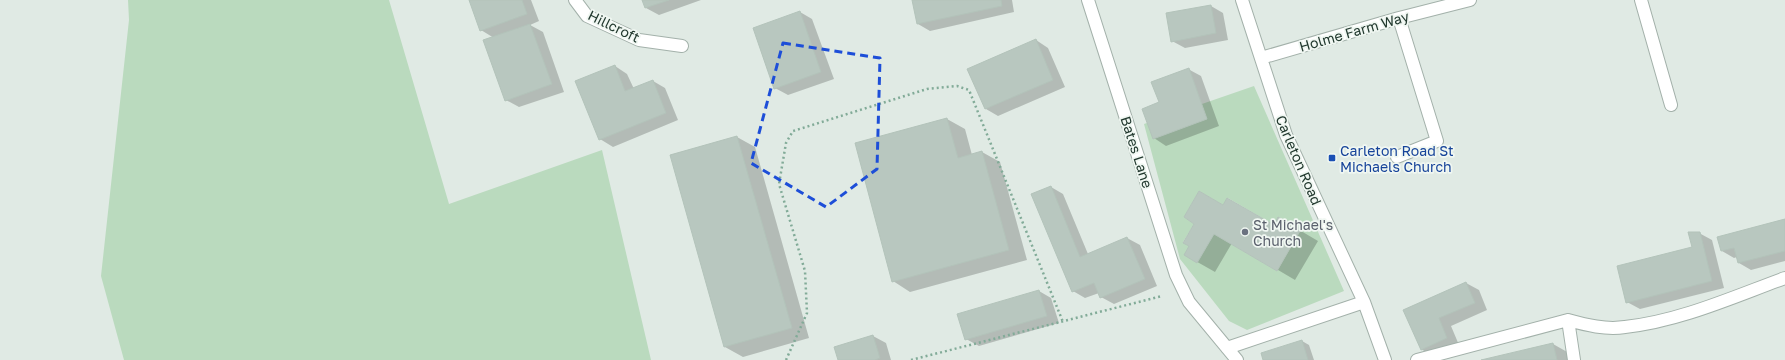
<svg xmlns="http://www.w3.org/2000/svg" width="1785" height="360" viewBox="0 0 1785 360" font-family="'Golos Text',sans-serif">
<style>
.green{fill:#badabe;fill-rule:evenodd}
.shadow{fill:#0003}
.building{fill:#b8c7bf;stroke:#b3c3ba}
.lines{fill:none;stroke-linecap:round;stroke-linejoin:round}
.minor-casing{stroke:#a3b1aa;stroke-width:14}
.path{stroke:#82ab98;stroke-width:2.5;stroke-dasharray:2 3;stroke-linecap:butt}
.minor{stroke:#fff;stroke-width:12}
.marked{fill:none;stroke:#1d4ed8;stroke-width:3;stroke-dasharray:8 5;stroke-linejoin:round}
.transit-dot{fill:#1a4fb4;stroke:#f0f7f2;stroke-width:1.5}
.worship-dot{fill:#6b7280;stroke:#f0f7f2;stroke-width:1.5}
.labels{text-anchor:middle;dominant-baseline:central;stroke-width:3.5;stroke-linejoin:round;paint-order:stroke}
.street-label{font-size:14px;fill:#22392f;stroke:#f0f7f2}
.transit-label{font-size:14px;fill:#164399;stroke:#f0f7f2;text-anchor:start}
.worship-label{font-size:14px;fill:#5b616d;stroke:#f0f7f2;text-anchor:start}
</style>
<rect width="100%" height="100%" fill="#e0eae4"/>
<path class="green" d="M128 0H389L449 204 602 150 651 360H124L101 276 129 20Z
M1254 86 1344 291 1247 330 1229 321 1180 259 1144 124ZM1199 191 1223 205 1228 198 1274 225 1279 217 1301 230 1277 271 1214 234 1189 246 1183 242 1194 224 1184 217Z"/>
<path class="shadow" d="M470 0H531L539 21 530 25 543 32 564 92 519 107 506 100 494 38 481 30Z
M643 0H701L659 15 646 8Z
M913 0H1012L1014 12 930 31 918 24Z
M1211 6 1223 13 1228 40 1185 48 1172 41Z
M800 12 812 19 834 79 788 95 775 88Z
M1036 40 1048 48 1065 87 998 116 986 109 968 70Z
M615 66 627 74 634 89 653 81 665 88 678 120 613 147 600 139Z
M1188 69 1201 76 1219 126 1166 146 1154 138 1160 103Z
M947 119 965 129 972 155 982 152 1000 162 1027 260 910 292 893 281Z
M737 137 755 147 809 338 743 357 725 347 671 155Z
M1051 187 1063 194 1088 254 1127 238 1140 245 1157 286 1114 304 1101 297 1099 293 1085 298 1073 291Z
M1224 206 1274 226 1279 218 1318 241 1295 280 1232 243 1215 272 1185 255Z
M1785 220V261L1751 270 1739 263 1737 257 1734 258 1722 251Z
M1699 233 1712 240 1724 288 1640 309 1627 302 1693 247Z
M1466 283 1479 290 1487 310 1451 326 1459 345 1434 357 1421 349 1404 310Z
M1039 291 1051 298 1059 323 979 346 966 339Z
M873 336 886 343 891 360H839Z
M1302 341 1309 345 1314 360H1264Z
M1553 344 1569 353 1571 360H1485Z"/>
<path class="building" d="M469 0H522L527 14 480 31Z
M642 0H669L645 8Z
M912 0H1001L1002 6 917 24Z
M1211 5 1216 33 1171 42 1166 13Z
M800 11 821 72 774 89 753 28Z
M530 24 552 84 505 101 483 40Z
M1036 39 1053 80 985 109 967 69Z
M615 65 625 91 653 80 666 113 599 140 575 81Z
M1189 68 1207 119 1153 139 1142 109 1159 102 1151 82Z
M947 118 958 158 982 151 1009 250 892 282 855 143Z
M737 136 792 328 724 347 670 155Z
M1051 186 1080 257 1127 237 1145 279 1100 298 1094 283 1072 292 1031 194Z
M1199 191 1223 205 1227 198 1274 225 1278 217 1301 229 1277 271 1214 234 1197 263 1184 255 1189 246 1183 243 1194 224 1184 217Z
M1785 219V251L1738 263 1734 248 1721 251 1717 237Z
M1688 232H1700L1712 281 1626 303 1617 266 1692 247Z
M1466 282 1475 303 1439 318 1447 338 1421 350 1403 310Z
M1039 290 1047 316 965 340 957 314Z
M873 335 880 358 875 360H838L834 347Z
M1302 340 1308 360H1263L1261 353Z
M1553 343 1557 360H1481Z"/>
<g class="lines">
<defs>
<path id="minor" d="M575 0 587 16 639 40 682 46
M1088 0 1176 275 1189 302 1237 360
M1242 0 1286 135 1364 302 1385 360
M1641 0 1671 105
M1261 58 1399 18 1470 0
M1397 157 1437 141 1399 18
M1568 320 1574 360
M1227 348 1364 302
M1417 360 1568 320C1586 325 1606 330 1625 327 1680 321 1733 297 1785 278"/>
</defs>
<use href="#minor" class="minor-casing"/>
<path class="path" d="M786 360 807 313 805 271 779 184 786 143 793 131 927 89 957 86 969 90 1063 322
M911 360 1162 296"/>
<use href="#minor" class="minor"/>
</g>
<path class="marked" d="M783 43 880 58 877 169 826 207 751 163Z"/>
<rect class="transit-dot" x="1328" y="154" width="8" height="8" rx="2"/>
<circle class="worship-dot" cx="1245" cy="232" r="4"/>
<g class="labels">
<g class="street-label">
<text transform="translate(614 26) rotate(26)">Hillcroft</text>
<text transform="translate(1354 31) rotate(-16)">Holme Farm Way</text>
<text transform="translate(1137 152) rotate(72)">Bates Lane</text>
<text transform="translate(1299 160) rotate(67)">Carleton Road</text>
</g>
<g class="transit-label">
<text x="1340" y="150">Carleton Road St<tspan x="1340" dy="16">Michaels Church</tspan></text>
</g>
<g class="worship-label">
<text x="1253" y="224">St Michael's<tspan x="1253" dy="16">Church</tspan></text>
</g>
</g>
</svg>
